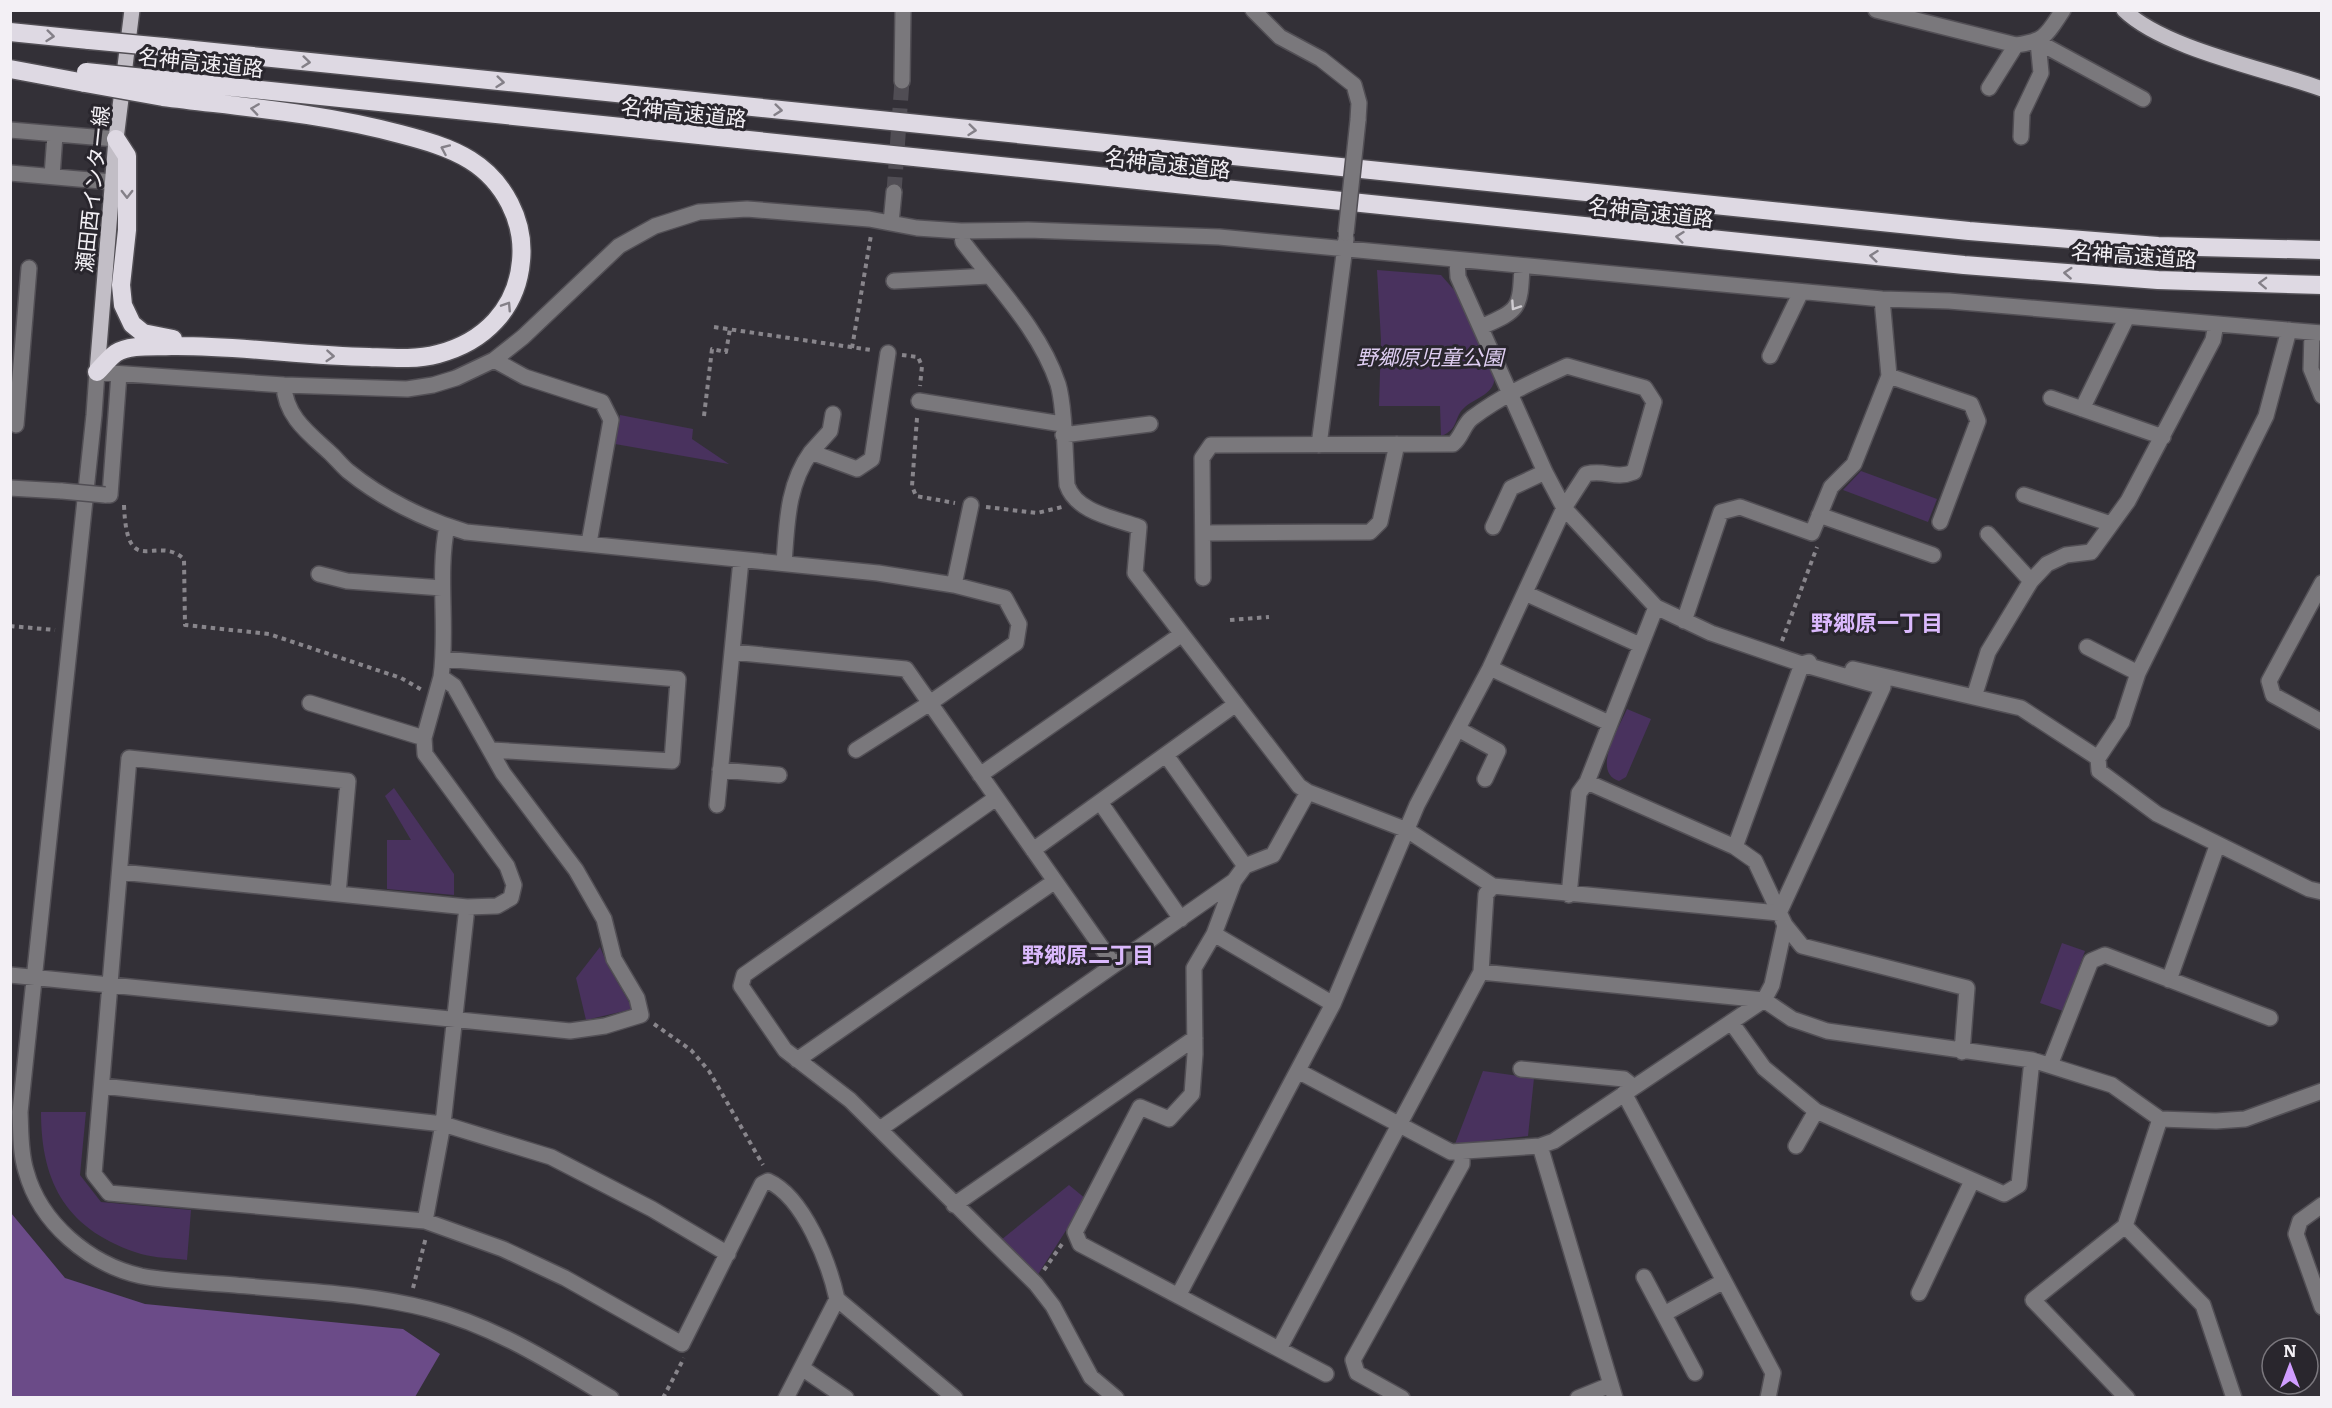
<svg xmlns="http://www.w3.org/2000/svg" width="2332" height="1408" viewBox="0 0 2332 1408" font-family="Literata,'Noto Sans JP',serif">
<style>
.green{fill:#49325e}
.forest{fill:#6b4b88}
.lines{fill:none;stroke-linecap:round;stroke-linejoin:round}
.minor-tunnel{stroke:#504d54;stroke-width:15;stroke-dasharray:15 8;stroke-linecap:butt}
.minor-casing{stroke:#524f55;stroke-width:18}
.major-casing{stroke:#524f55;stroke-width:18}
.highway-casing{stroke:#524f55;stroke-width:21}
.path{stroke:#88858b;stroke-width:4;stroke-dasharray:4.5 4.5;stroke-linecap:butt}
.minor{stroke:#7a787c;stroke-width:15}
.major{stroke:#c2bec6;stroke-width:15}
.highway{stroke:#ded9e3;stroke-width:18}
.minor-bridge-casing{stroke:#524f55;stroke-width:18;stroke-linecap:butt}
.highway-bridge-casing{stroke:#524f55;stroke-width:21;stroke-linecap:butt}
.minor-bridge{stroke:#7a787c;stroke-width:15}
.highway-bridge{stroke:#ded9e3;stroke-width:18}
.oneway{stroke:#848088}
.oneway2{stroke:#cfccd1}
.labels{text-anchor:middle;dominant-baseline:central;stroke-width:6;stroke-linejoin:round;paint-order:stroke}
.street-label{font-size:21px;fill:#f3f0f5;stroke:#29262d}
.park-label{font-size:21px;font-style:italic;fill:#dfcef2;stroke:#29262d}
.neighbourhood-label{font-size:22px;font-weight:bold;fill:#dbb9fd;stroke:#29262d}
</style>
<rect width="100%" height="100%" fill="#333037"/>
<path class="green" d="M1377 270 1441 275 1455 291 1495 374C1495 395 1478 396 1465 407 1453 417 1460 429 1441 436L1440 406H1379L1381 340Z
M620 415 693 429 692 439 729 464 615 444Z
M1861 471 1937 499 1928 522 1843 490Z
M1627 709 1651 719 1626 777 1619 781C1591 772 1619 728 1627 709Z
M394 788 454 874V895L387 889V840H411L385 796Z
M2062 943 2085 951 2063 1011 2040 1003Z
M600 947 608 966 633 1009 586 1020 576 978Z
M1483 1071 1534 1078 1528 1136 1455 1144Z
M41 1112H86L80 1175 101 1202 191 1210 187 1260C172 1258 155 1258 141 1254 68 1231 41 1185 41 1112Z
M1069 1185 1086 1199 1037 1276 1001 1240Z"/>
<path class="forest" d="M11 1213 65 1278 145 1304 403 1329 440 1354 415 1397H11Z"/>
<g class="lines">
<path class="minor-tunnel" d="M894 192 902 81"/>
<defs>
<path id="minor" d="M1253 10 1280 37 1321 59 1354 85 1359 103 1358 120
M1876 10 2016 45C2046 41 2047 34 2063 10
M902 81 903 10
M1989 88 2016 45
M10 130 116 139
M2021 137 2022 113 2041 73 2038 42 2143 99
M10 173 113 182
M52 176 55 135
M891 223 894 192
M961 231 963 242C997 287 1040 330 1058 384 1065 407 1065 459 1067 485 1076 512 1114 518 1139 527L1135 573 1299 786 1308 792 1407 830 1493 886 1779 913 1883 687 1802 664 1735 847
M1457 261 1458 277 1545 472 1564 508 1656 607 1711 633 1802 664 1809 662
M894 281 989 276
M1481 327C1520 310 1520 309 1522 267
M2289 330 2266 416 2138 673 2122 722 2098 758 2099 771 2157 814 2309 889 2322 892
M2312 333 2311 369 2322 396
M1770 356 1801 292
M494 360 525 377 602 402 611 420 589 543
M1889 376 1971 404 1978 421 1940 522
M284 385C285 415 307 432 328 451 335 457 341 465 348 471 381 498 425 520 466 532L878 573 954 585 1005 598 1019 624 1016 643 930 703 856 750
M2051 398 2163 437
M919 401 1062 424
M2082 409 2127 317
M16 425 29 268
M1063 435 1150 424
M1319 445 1346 239
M811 452 830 431 833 414
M10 488 62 491
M105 495H110L119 374
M2024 495 2111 524
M1819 515 1933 555
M1493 527 1511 488 1545 472
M1203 533 1370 532 1380 522 1397 444
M1988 534 2031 581
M784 563C787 524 787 485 811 452L857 469 872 459 888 353
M319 574 347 581 442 588
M2322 583 2269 681 2273 695 2322 722
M954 585 971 505
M1525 593 1640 645
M1684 621 1721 512 1740 507 1812 533 1831 487 1854 464 1889 376 1882 299
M2087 647 2138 673
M732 652 906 669 1114 965
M443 659 678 679 672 761 492 750
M1490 668 1609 723
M1853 669 2021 708 2098 758
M1974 697 1988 652 2031 581 2047 564 2066 555 2091 552 2128 501 2213 340 2216 324
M310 703 424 738
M1458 729 1498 751 1485 779
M1166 755 1245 866
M720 770 779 775
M980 775 1182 634
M996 798 744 975 741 986 785 1050 850 1100 1036 1284 1053 1306 1091 1377 1116 1398
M1100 802 1181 919
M717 805 741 560
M1033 850 1236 704
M120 872 467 907 497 906 511 898 514 885 507 866 425 754 424 738 441 677
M1234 881 1214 934 1194 968 1195 1054 1192 1094 1169 1119 1140 1107 1075 1232 1080 1244 1326 1374
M338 894 348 781 129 758 94 1174 109 1193 425 1221 503 1249 565 1278 682 1344 762 1184 768 1181C804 1197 829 1263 837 1299
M1569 895 1579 793 1587 782 1656 607
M1785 925 1802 946 1967 988 1962 1052
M1214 934 1333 1004
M1481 972 1764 1000 1792 1019 1827 1031 2032 1060 2112 1085 2160 1119 2216 1121 2245 1119 2322 1091
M10 975 570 1031 605 1026 641 1015 637 998 614 959 604 919 576 870 503 773 454 686 441 677C448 627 437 576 447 526
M2169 980 2217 846
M1731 1022 1764 1068 1816 1111 2004 1194 2019 1185 2032 1060
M797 1060 1055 881
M2050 1065 2091 961 2105 955 2270 1018
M1521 1069 1624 1079 1634 1087
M1298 1071 1451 1152 1540 1146 1554 1141 1764 1000 1772 985 1785 925 1755 861 1735 847 1587 782
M102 1086 443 1124 551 1157 652 1209 728 1254
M1624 1093 1773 1373 1768 1398
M2160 1119 2125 1226 2203 1305 2234 1398
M880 1129 1234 881 1245 866 1273 855 1308 792
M1540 1146 1615 1398
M1796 1146 1816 1111
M954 1205 1195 1038
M2322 1205 2300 1221 2296 1234 2322 1307
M425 1221 443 1124 467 907
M2125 1226 2033 1300 2127 1398
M1644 1277 1695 1373
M1919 1293 1972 1181
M1178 1296 1333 1004 1417 805 1490 668 1564 508 1586 474C1606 469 1614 480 1634 472L1654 402 1645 388 1567 366C1534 381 1501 396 1472 418 1463 425 1462 437 1453 444L1211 445 1202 458 1203 578
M1664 1314 1724 1281
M1279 1349 1481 972 1486 894 1493 886
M802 1368 846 1398
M611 1398C552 1363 495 1326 428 1309 366 1293 299 1291 235 1285 204 1282 171 1282 141 1276 89 1264 40 1223 26 1171 20 1152 21 1132 20 1112L94 415 97 372 284 385 407 389 433 385 456 378 494 360 523 337 619 246 655 226 699 212 747 209 869 219 917 228 961 231 1028 230 1219 237 1882 299 1949 301 2322 333
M786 1398 837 1299 955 1398
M1402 1398 1357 1373 1353 1360 1462 1164V1152
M1578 1398 1610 1385"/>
<path id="major" d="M2124 10C2164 49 2267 69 2322 89
M97 372 116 139 132 10"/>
<path id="highway" d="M10 32 89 40
M164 47 1969 231 2158 246 2322 250
M10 69 85 83
M164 80 1964 265 2158 280 2322 285
M116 139 127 156V230L121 285 123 305 132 324 143 333 173 339
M97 372C103 366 109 358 116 353 130 344 155 347 171 346 237 345 303 356 369 357 392 358 416 360 438 354 484 342 517 309 521 261 525 221 504 181 470 160 449 147 423 140 400 134 323 113 242 107 163 97"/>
</defs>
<use href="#minor" class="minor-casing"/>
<use href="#major" class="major-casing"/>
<use href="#highway" class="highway-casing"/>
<path class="path" d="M714 327 871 350
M852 348 871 235
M902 355 918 357 922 366 920 386
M704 416 712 349 726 352 730 329
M917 418 912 486 916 496 955 503
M124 505C127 582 155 533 184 559L185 625 269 634 401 678 422 690
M986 507 1037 513 1062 507
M1230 620 1269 617
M10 626 55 630
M1782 641 1817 547
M654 1024 691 1050 709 1071 763 1165
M1044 1270 1062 1244
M413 1288 426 1237
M663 1398 684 1358"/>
<use href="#minor" class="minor"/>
<use href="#major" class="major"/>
<use href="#highway" class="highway"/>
<defs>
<path id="minor-bridge" d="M1346 233 1358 120
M62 491 105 495"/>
<path id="highway-bridge" d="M89 40 164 47
M86 72 164 80
M85 83 163 97"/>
</defs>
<use href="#minor-bridge" class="minor-bridge-casing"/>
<use href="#highway-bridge" class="highway-bridge-casing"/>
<use href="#minor-bridge" class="minor-bridge"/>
<use href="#highway-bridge" class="highway-bridge"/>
</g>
<defs><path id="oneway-chevron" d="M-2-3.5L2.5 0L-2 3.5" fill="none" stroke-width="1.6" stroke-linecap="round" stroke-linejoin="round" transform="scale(1.5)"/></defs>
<g class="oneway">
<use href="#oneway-chevron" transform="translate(50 36) rotate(6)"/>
<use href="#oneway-chevron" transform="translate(306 62) rotate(6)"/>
<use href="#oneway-chevron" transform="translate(500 82) rotate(6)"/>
<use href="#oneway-chevron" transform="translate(255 109) rotate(-172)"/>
<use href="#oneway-chevron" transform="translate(778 110) rotate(6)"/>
<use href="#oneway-chevron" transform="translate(972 130) rotate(6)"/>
<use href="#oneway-chevron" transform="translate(445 149) rotate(-156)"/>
<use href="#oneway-chevron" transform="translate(127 194) rotate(90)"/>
<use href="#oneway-chevron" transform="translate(1680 237) rotate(-174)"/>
<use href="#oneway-chevron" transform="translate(1874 256) rotate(-174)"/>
<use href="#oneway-chevron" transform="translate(2068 273) rotate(-176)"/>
<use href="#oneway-chevron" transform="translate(2263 283) rotate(-178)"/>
<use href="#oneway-chevron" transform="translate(507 306) rotate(-57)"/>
<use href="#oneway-chevron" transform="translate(330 356) rotate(4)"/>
</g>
<use class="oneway2" href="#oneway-chevron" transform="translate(1515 306) rotate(124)"/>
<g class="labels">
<g class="street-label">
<text transform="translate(201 61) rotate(6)">名神高速道路</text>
<text transform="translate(684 111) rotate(6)">名神高速道路</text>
<text transform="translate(1168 162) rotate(6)">名神高速道路</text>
<text transform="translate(91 189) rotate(-84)">瀬田西インター線</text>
<text transform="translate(1651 211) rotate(6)">名神高速道路</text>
<text transform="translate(2134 254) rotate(4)">名神高速道路</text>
</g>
<g class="park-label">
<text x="1430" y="355">野郷原児童公園</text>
</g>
<g class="neighbourhood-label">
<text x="1877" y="621">野郷原一丁目</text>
<text x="1088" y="953">野郷原二丁目</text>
</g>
</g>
<rect width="2332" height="1408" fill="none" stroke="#f3f0f5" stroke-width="24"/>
<g transform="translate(2290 1366)"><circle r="28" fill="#29262d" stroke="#7a777d" stroke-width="1.5"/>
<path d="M0-4.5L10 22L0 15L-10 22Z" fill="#d09dff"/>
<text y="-9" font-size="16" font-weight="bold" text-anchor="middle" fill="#f3f0f5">N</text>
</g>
</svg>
